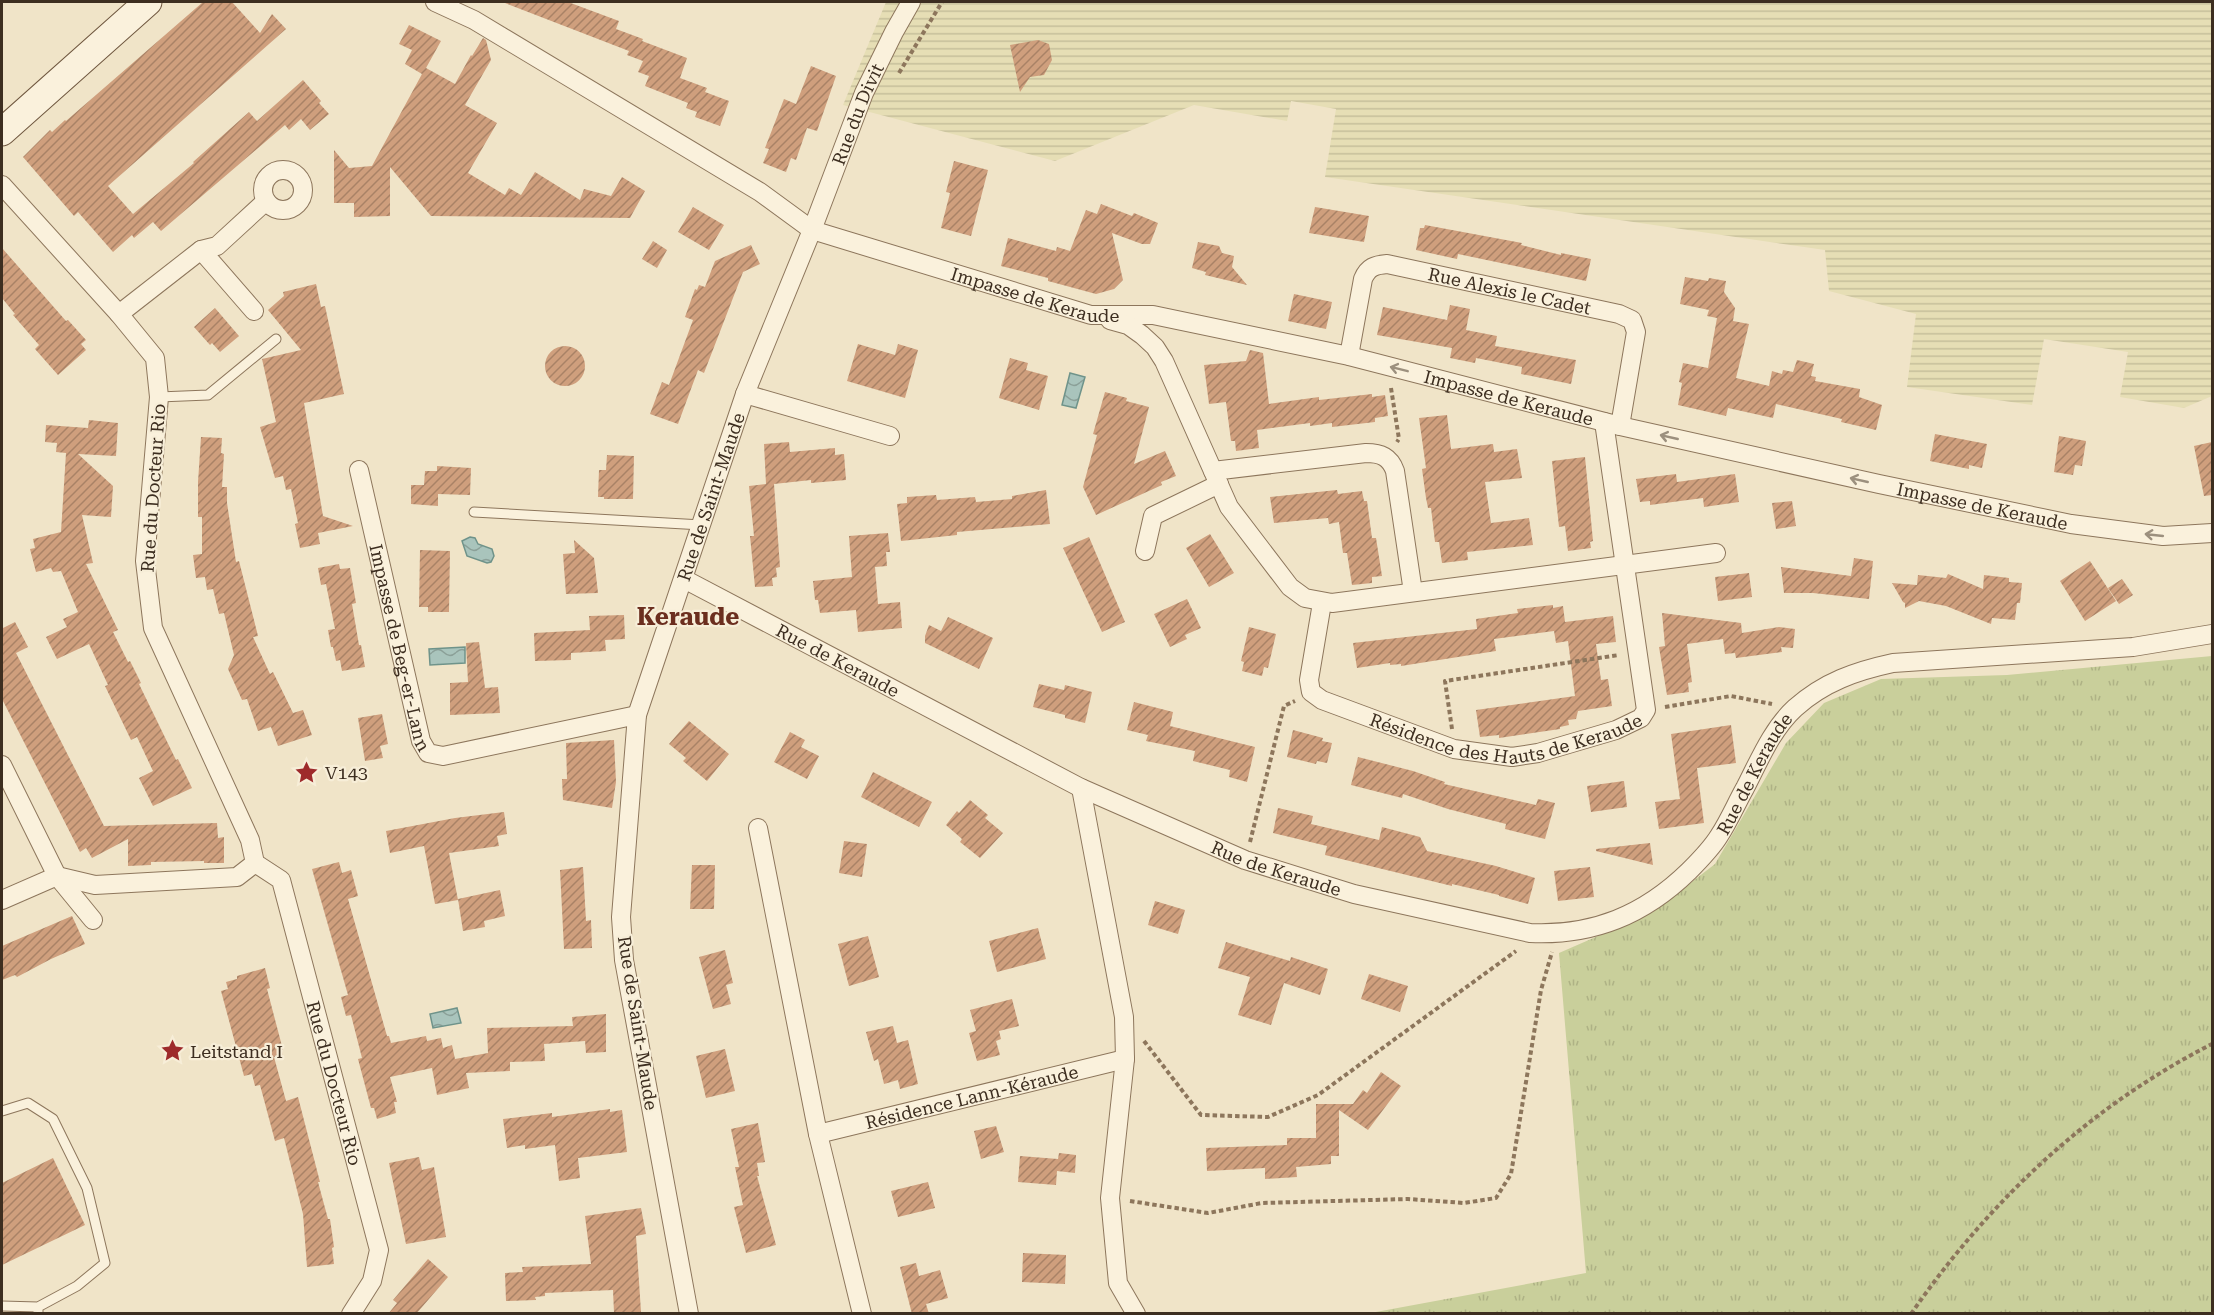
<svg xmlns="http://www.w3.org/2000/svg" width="2214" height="1315" viewBox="0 0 2214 1315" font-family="'Roboto Serif',serif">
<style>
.farmland{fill:url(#farmland-rules)}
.grass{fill:url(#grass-tufts)}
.water{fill:url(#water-waves);stroke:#6f938a;stroke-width:1.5}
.building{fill:url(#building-hatch)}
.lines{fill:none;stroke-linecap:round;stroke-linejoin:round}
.lane-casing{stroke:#8d765c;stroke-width:11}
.street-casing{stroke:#8d765c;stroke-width:20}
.secondary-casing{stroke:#6f573f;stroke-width:29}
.path{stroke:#8d765c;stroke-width:4;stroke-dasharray:4.5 3;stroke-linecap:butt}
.lane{stroke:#faf1dc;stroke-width:9}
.street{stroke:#faf1dc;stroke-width:18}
.secondary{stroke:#faf1dc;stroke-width:27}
.oneway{stroke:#9c907e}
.labels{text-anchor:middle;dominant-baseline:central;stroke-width:4.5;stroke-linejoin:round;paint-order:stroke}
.street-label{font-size:18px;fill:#3d2e20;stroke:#f7eed8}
.poi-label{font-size:18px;fill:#3d2e20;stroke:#f7eed8;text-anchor:start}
.district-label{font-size:24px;font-weight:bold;fill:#6b2e1e;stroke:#f7eed8}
</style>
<defs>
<pattern id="farmland-rules" width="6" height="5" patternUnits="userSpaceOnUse" patternTransform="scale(1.5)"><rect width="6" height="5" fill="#e6deb5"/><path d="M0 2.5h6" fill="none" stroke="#c6bf9b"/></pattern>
<pattern id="grass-tufts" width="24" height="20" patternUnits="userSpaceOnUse" patternTransform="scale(1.5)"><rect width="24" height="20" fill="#c9cf9b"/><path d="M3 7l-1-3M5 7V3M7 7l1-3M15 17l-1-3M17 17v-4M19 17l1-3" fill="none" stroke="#aeb285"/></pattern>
<pattern id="water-waves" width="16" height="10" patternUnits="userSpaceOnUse" patternTransform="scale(1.5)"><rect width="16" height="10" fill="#a9c4bc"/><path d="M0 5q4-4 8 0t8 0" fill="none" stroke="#8ba098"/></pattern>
<pattern id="building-hatch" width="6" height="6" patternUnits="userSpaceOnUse" patternTransform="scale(1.5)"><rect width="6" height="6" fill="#cf9f7d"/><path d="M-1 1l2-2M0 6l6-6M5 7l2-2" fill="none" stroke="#a98266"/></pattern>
</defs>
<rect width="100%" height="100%" fill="#f0e4c8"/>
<path class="farmland" d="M886 2H2212V396L2184 408 2120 397 2128 352 2044 339 2032 405 1907 387 1916 314 1829 291 1825 250 1325 177 1336 109 1291 101 1287 121 1194 105 1055 161 843 105Z"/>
<path class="grass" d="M2212 656V1313L1365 1314 1586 1273 1559 953 1653 912 1715 864 1786 743 1824 703 1881 679 2007 675Z"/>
<path class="water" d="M1070 373 1085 377 1076 408 1062 405Z
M470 537 475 538 478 544 492 549 494 556 491 562 487 563 467 556 462 541Z
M465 647V663L430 665 429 649Z
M457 1008 461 1023 433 1028 430 1014Z"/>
<path class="building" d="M203 2H232L260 33 272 14 286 29 108 186 133 214 194 163 193 162 249 112 257 121 303 80 321 101 319 103 329 114 310 130 301 119 289 130 285 125 161 231 153 222 134 238 132 235 113 252 78 212 74 216 23 157 50 130 52 132 65 120 66 121Z
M505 2H568L619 21 616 29 643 39 642 41 687 58 680 78 707 88 705 92 729 101 720 126 695 117 697 112 686 108 688 103 645 86 649 76 638 72 643 61 627 55 629 51 505 3Z
M409 25 441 41 426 68 455 84 471 55 472 56 483 38 486 40 491 60 465 105 497 123 468 173 505 195 509 188 521 195 535 172 580 200 584 189 611 196 622 177 645 191 630 218 431 216 390 167V216L354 217V203H334V150L349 168 372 166 422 74 405 64 412 50 399 44Z
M1038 40 1049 44 1052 60 1044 75 1030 77 1020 92 1010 45Z
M811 66 836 76 817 131 807 128 796 160 791 158 786 172 763 163 769 149 765 148 784 99 796 104Z
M954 161 988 170 971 236 941 228 950 193 946 192Z
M1101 204 1132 216 1134 213 1158 223 1150 244H1142L1112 233 1123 280 1114 289 1096 294 1048 281V278L1001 266 1008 238 1056 251 1057 247 1070 251 1086 210 1097 214Z
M693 207 724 225 709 250 678 232Z
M1315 207 1369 216 1364 242 1309 233Z
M1425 225 1522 243 1521 245 1561 255V253L1591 259 1586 281 1458 254 1457 259 1416 250 1420 228H1424Z
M653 241 667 250 657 268 642 259Z
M1198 242 1219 246 1222 253 1234 256 1232 267 1247 285 1205 275 1206 272 1192 268Z
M751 245 760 264 743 272 704 373 698 370 678 424 650 414 662 382 669 385 693 320 685 317 695 289 697 290 699 285 705 287 715 261Z
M2 248 66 321 68 320 86 340 81 344 86 350 58 375 35 349 39 345 13 315 15 314 2 298Z
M1685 277 1708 281 1709 278 1726 281 1724 292 1735 308 1733 321 1749 324 1736 378 1769 386 1772 371 1782 374 1783 370 1793 372 1797 360 1814 364 1811 376 1816 377 1815 381 1860 389 1859 397 1882 405 1876 430 1841 422 1842 419 1776 404 1773 418 1728 408 1726 416 1678 405 1682 383 1679 382 1683 363 1708 368 1717 318 1707 316 1709 310 1680 304Z
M316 284 321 307 325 306 344 394 304 403 323 516 353 526 318 533 320 544 300 548 295 524 298 523 291 489 286 490 283 476 275 478 260 427 276 422 262 359 301 350 268 310 284 296 283 292Z
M1294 294 1332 302 1326 329 1288 321Z
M1450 305 1470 309 1466 330 1497 336 1495 346 1576 360 1571 384 1521 374 1522 367 1476 358 1475 363 1450 358 1452 348 1377 335 1383 307 1447 320Z
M215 308 239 336 220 352 212 343 210 345 194 327Z
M858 344 895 355 898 344 918 350 905 398 847 381Z
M545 366a20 20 0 1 1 40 0a20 20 0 1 1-40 0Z
M1250 350 1263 353 1269 404 1319 397V400L1372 394V397L1385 395 1388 416 1375 418V422L1332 427V423L1310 426V423L1257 430 1259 448 1236 451 1235 441H1231L1226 402 1209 404 1204 365 1246 361Z
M1010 358 1028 363 1026 370 1048 376 1039 410 999 398Z
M1105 392 1127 398 1126 401 1149 407 1134 464 1165 451 1176 476 1161 482 1162 485 1096 515 1083 487 1097 435 1093 434Z
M1447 415 1451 449 1493 444 1494 452 1517 449 1522 478 1485 482 1491 523 1529 518 1533 545 1467 552 1468 560 1442 563 1439 542H1435L1431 508H1428L1426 498 1422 469 1426 468 1419 418Z
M89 420 118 423 116 456 78 454 113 486 111 517 82 515 93 563 86 564 118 630 113 632 128 662 130 661 141 683 139 684 176 760 178 759 192 788 153 806 139 778 153 771 137 737 131 740 105 686 108 685 89 644 57 659 46 637 67 627 63 619 78 612 61 571 53 572 51 568 36 572 30 549 35 548 33 539 61 532 66 453 56 452 57 443 45 442 46 425 88 428Z
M1935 434 1987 444 1982 468 1969 465V469L1930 461Z
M2059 436 2086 441 2082 466 2075 465 2073 475 2054 472Z
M201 437 222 438 221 453 224 454 222 487H227V503L236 562 239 561 258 636 253 637 270 674 273 672 293 713 303 710 312 735 278 746 271 727 258 731 247 699 242 700 228 669 234 655 224 613 219 614 213 589 207 590 205 577 196 578 193 555 202 554V517H198V482Z
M789 442 790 452 835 448V455L844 454 846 480 811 483V480L774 484 780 567 776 568 777 577 772 578 773 586 755 587 750 536H754L749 486 766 484 764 444Z
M2212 442V495L2204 496 2194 446Z
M607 455 634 456 633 499H604V497H598L599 470H606Z
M1585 457 1593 541 1590 542 1591 548 1568 551 1565 526 1559 527 1552 461Z
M437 466 471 468 470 495 438 494V506L411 504V485H424L425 471H437Z
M1676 474 1677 482 1735 474 1739 502 1704 507 1703 498 1650 505V501L1640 502 1636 479Z
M1046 490 1050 524 957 532V535L901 541 897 504 907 503V497L936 495 937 500 975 497 976 502 1012 499V496Z
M1337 490 1338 494 1362 491 1364 501H1367L1372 538H1376L1382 576 1372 577V583L1352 585 1347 553H1343L1339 522 1329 524 1328 518 1274 523 1270 497Z
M1792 501 1796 526 1776 529 1772 503Z
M888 533 890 552H886L887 566 875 567 878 604 900 602 902 628 858 632 856 610 820 613 818 600H815L813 581 852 577 849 536Z
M1210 534 1234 573 1209 587 1186 548Z
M1089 537 1125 622 1102 632 1063 548Z
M574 540 594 558 598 593 566 594 563 554 575 553Z
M420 550 450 551 449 612H428V607H419Z
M1854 558 1873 561 1869 599 1813 593H1784L1781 567 1851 576Z
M2090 561 2116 601 2085 621 2060 581Z
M339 564 340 569 350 568 356 603 352 604 359 645H361L365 667 342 671 340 660 336 661 333 647H331L328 630 335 629 326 584 321 585 318 568Z
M1749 573 1752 597 1718 601 1715 577Z
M1948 574 1983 589 1984 575 2009 578V582L2022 583 2020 603H2017L2015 620 1992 618 1991 624 1946 606 1919 601 1905 608V603L1903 602 1892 583 1917 585 1918 575 1946 578Z
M2122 579 2133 595 2119 604 2108 588Z
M1187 599 1201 628 1185 635 1187 639 1170 647 1154 614Z
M1553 605V608L1563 606 1565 622 1613 616 1616 642 1596 644 1601 680 1608 679 1612 706 1578 711 1576 719 1568 720 1569 725 1560 727V729L1499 738V735L1480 737 1476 710 1575 696 1568 641 1556 643 1554 631 1494 639 1496 651 1401 666V664L1390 665V663L1357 668 1353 643 1477 629 1476 619 1518 613 1517 609Z
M1662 613 1741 623 1742 633 1779 627 1795 629 1793 648 1781 647 1782 652 1736 658 1735 653 1725 654 1723 639 1687 644 1692 682 1688 683 1689 692 1667 695 1659 647 1665 646Z
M624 615 625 639 605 640 606 651 571 653V660L535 661 534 633 590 630 589 616Z
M948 617 993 638 979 669 925 643V636L929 625 941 631Z
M15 622 28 647 16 653 104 826 217 823 218 838 224 837V863H204V861L151 862V865L128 866V839L92 858 86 848 80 852 2 699V625L3 628Z
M1249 627 1276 634 1268 668 1264 667 1262 676 1242 671 1244 662 1241 661Z
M479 642 485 688 498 687 500 713 450 715V683L468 682 466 643Z
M1039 684 1064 690 1065 685 1092 692 1085 723 1065 718V715L1033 707Z
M1134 702 1173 712 1170 726 1255 747 1247 782 1229 777 1230 770 1193 761 1195 751 1146 741 1148 735 1127 730Z
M382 714 388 744 380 746 383 758 365 761 358 718Z
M689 721 729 754 707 781 683 761 686 758 669 744Z
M1731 725 1736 763 1697 768 1704 823 1659 829 1655 802 1680 799 1671 734Z
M1293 730 1323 738 1322 741 1332 743 1327 763 1317 761 1316 764 1287 757Z
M790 732 805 740 801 747 819 756 807 779 774 762Z
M614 740 616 782 612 808 563 800 562 779H567L566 743Z
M1358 757 1413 771 1445 782 1444 784 1536 805 1538 799 1555 803 1545 839 1505 829 1506 824 1448 809 1403 794 1402 798 1351 785Z
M873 772 932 802 919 827 861 797Z
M1624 781 1627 807 1591 812 1587 786Z
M970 800 988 815 985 818 1003 833 980 858 960 842 962 839 946 825 957 811 959 813Z
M1278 808 1313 816 1311 824 1379 840 1382 827 1420 837 1427 851 1496 866 1535 878 1528 904 1499 896V895L1452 884V886L1325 855 1327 846 1273 833Z
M504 812 507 834 497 836 499 846 449 853 458 900 435 904 424 846 390 853 386 831 455 818Z
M844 841 867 844 862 877 839 873Z
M1650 843 1653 865 1596 851V849Z
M339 862 342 873 351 870 358 896 348 899 387 1036H389L391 1043 426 1036 427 1041 441 1038 443 1048 452 1045 455 1059 488 1053 487 1028 573 1026 572 1017 606 1014V1052L586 1053 585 1041 544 1044 545 1061 510 1062V1071L466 1073 469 1088 437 1095 432 1068 390 1077 397 1102H394L396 1113 377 1119 374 1108H371L358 1059 362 1058 351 1015 346 1016 341 997 348 995 312 869Z
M692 865H715L714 909H690Z
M583 867 586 921 591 920 592 948 564 949 560 870Z
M1590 867 1594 897 1558 901 1554 871Z
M500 890 505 916 484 921 485 927 463 931 458 899Z
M1155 901 1185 910 1178 934 1148 925Z
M72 916 85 944 51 959 17 977 15 975 2 980V946Z
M1038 928 1046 959 997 972 989 941Z
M868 936 879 977 849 986 838 944Z
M1226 942 1290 961 1291 957 1328 969 1320 995 1284 983 1271 1025 1238 1015 1250 977 1218 968Z
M725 950 733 983 726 985 731 1004 713 1009 699 957Z
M265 968 270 988 267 989 283 1050H282L283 1055 274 1057 286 1101 298 1097 320 1182H318L328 1219H330L334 1247 332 1248 334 1264 307 1267 303 1214 284 1138 275 1141 260 1085 255 1086 252 1074 244 1076 221 991 228 989 226 982 237 979V976Z
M1369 974 1408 986 1400 1012 1361 999Z
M1012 999 1019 1026 999 1031 1001 1039 996 1041 1000 1055 977 1061 969 1033 976 1031 970 1010Z
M893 1026 897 1043 908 1040 918 1084 900 1089 898 1080 884 1084 878 1059 874 1061 866 1032Z
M725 1049 735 1091 706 1098 696 1056Z
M1381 1072 1401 1086 1368 1130 1339 1110V1156H1331V1164L1296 1167 1297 1177 1265 1179V1168L1207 1171 1206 1148 1287 1145V1138H1316V1104H1353L1363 1090 1367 1093Z
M610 1109V1112L622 1110 627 1152 578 1158 580 1178 559 1181 555 1145 525 1149V1145L507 1148 503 1119 552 1113V1117Z
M758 1123 765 1162 757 1163 759 1176H757L776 1245 746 1253 734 1207 743 1205 735 1167H739L731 1129Z
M996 1126 1004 1152 981 1159 974 1131Z
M1059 1153 1076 1155 1075 1173 1057 1171 1056 1185 1018 1182 1020 1156 1058 1159Z
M419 1157 422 1170 434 1167 446 1237 406 1244 389 1163Z
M53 1158 85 1225 2 1265V1183Z
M928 1182 935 1208 898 1217 891 1191Z
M641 1208 646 1234 636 1236 641 1312 614 1313 613 1290 545 1293V1296L535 1297 536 1300 506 1301 505 1273 523 1272 522 1267 591 1264 585 1216Z
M1023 1253 1066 1255 1065 1284 1022 1282Z
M428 1259 448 1277 416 1314H388L397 1303 393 1300Z
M916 1263 919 1276 940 1270 948 1298 926 1304 929 1314H912L900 1267Z"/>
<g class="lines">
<defs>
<path id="lane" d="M159 397 208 395 276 339
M474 512 702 525
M2 1111 28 1103 53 1119 87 1188 105 1263 77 1286 38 1307V1314
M2 1306 38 1307"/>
<g id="street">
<path id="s1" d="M435 2 474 20 760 192 812 230 1091 315H1153L1349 356 1620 426 1879 484 2071 524 2163 536 2212 533"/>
<circle cx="283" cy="190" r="20"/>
<path id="s2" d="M2 185 119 314 155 358 159 397 145 561 153 628 250 840 255 863 281 880 379 1250 372 1281 351 1314"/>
<path d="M201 250 254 311"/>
<path d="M119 314 201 250 217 246 266 201"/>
<path d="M1110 320 1128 325 1142 335 1155 347 1164 361 1229 507 1290 587 1305 598 1332 603 1716 553"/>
<path id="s3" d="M1349 356 1363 279C1368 267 1375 265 1387 264L1619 314 1632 320 1636 332 1620 426"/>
<path d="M745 394 890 436"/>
<path id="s4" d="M359 470 421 741 428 753 443 756 637 715"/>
<path d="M1213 471 1366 453C1381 453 1390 457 1395 471L1413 592"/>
<path d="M1145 551 1153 516 1219 484"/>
<path id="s5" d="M684 579 1081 788 1245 860 1354 894 1530 933C1593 936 1644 915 1689 871 1700 860 1711 849 1719 836 1729 821 1736 804 1745 788 1759 761 1772 729 1795 708 1824 682 1856 671 1893 663L2133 647 2212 634"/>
<path id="s6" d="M1322 603 1309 680 1311 692 1322 700 1454 749 1512 757 1538 753 1616 730 1641 718 1646 710 1604 422"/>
<path d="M2 765 57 876 93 920"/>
<path d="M1081 788 1124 1017 1125 1059 1110 1198 1118 1283 1136 1314"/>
<path d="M758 828 818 1134 862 1314"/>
<path d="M2 900 57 876 95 885 237 877 255 863"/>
<path id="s7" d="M818 1134 1125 1059"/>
<path id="s8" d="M689 1314 624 960 621 917 637 715 745 394 812 230 864 93 894 32 911 2"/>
</g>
<path id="secondary" d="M2 132 148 2"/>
</defs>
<use href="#lane" class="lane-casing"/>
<use href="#street" class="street-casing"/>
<use href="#secondary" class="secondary-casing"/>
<path class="path" d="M899 73 942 2
M1391 388 1399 439 1397 442
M1665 707 1731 696 1772 704
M1452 729 1445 681 1619 655
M1250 842 1284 706 1295 701
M1144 1041 1201 1115 1268 1117 1318 1095 1516 951
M1130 1201 1208 1213 1262 1203 1408 1199 1464 1203 1496 1198 1511 1174 1541 990 1552 952
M1911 1314C1989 1201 2090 1106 2212 1044"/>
<use href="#lane" class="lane"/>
<use href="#street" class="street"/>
<use href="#secondary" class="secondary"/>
</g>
<defs><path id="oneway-shaft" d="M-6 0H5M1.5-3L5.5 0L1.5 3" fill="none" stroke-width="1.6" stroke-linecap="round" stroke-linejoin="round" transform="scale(1.5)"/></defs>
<g class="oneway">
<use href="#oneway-shaft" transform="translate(1399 369) rotate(-166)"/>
<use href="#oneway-shaft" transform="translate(1669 437) rotate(-167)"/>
<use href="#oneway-shaft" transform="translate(1859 480) rotate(-167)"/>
<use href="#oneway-shaft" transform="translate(2154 535) rotate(-174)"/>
</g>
<defs>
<symbol id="sight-bare" viewBox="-9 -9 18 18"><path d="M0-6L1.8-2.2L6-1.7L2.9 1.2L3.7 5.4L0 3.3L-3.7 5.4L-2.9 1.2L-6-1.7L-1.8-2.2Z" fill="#9e2a2b" stroke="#f7eed8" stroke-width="2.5" paint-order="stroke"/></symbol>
</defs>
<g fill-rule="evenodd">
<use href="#sight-bare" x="290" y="756" width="33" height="33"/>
<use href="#sight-bare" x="156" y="1034" width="33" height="33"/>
</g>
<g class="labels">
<g class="street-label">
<text stroke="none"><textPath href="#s8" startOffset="1246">Rue du Divit</textPath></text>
<text stroke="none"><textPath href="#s3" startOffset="234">Rue Alexis le Cadet</textPath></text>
<text stroke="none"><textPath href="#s1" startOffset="674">Impasse de Keraude</textPath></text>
<text stroke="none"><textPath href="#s1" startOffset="1160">Impasse de Keraude</textPath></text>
<text transform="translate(153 488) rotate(-86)">Rue du Docteur Rio</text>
<text stroke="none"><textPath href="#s8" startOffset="836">Rue de Saint-Maude</textPath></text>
<text stroke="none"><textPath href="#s1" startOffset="1646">Impasse de Keraude</textPath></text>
<text stroke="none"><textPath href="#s4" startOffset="182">Impasse de Beg-er-Lann</textPath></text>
<text stroke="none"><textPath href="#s5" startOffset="174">Rue de Keraude</textPath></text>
<text stroke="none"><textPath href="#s6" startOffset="297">Résidence des Hauts de Keraude</textPath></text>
<text stroke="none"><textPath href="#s5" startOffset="1216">Rue de Keraude</textPath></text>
<text stroke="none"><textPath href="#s5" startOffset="660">Rue de Keraude</textPath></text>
<text transform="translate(638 1023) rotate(81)">Rue de Saint-Maude</text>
<text stroke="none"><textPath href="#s2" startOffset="1000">Rue du Docteur Rio</textPath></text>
<text stroke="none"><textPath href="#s7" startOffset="158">Résidence Lann-Kéraude</textPath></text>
</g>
<g class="poi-label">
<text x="325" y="772">V143</text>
<text x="190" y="1051">Leitstand I</text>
</g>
<g class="district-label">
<text x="688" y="617">Keraude</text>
</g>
</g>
<rect width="2214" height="1315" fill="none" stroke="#3d2e20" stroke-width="6"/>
</svg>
